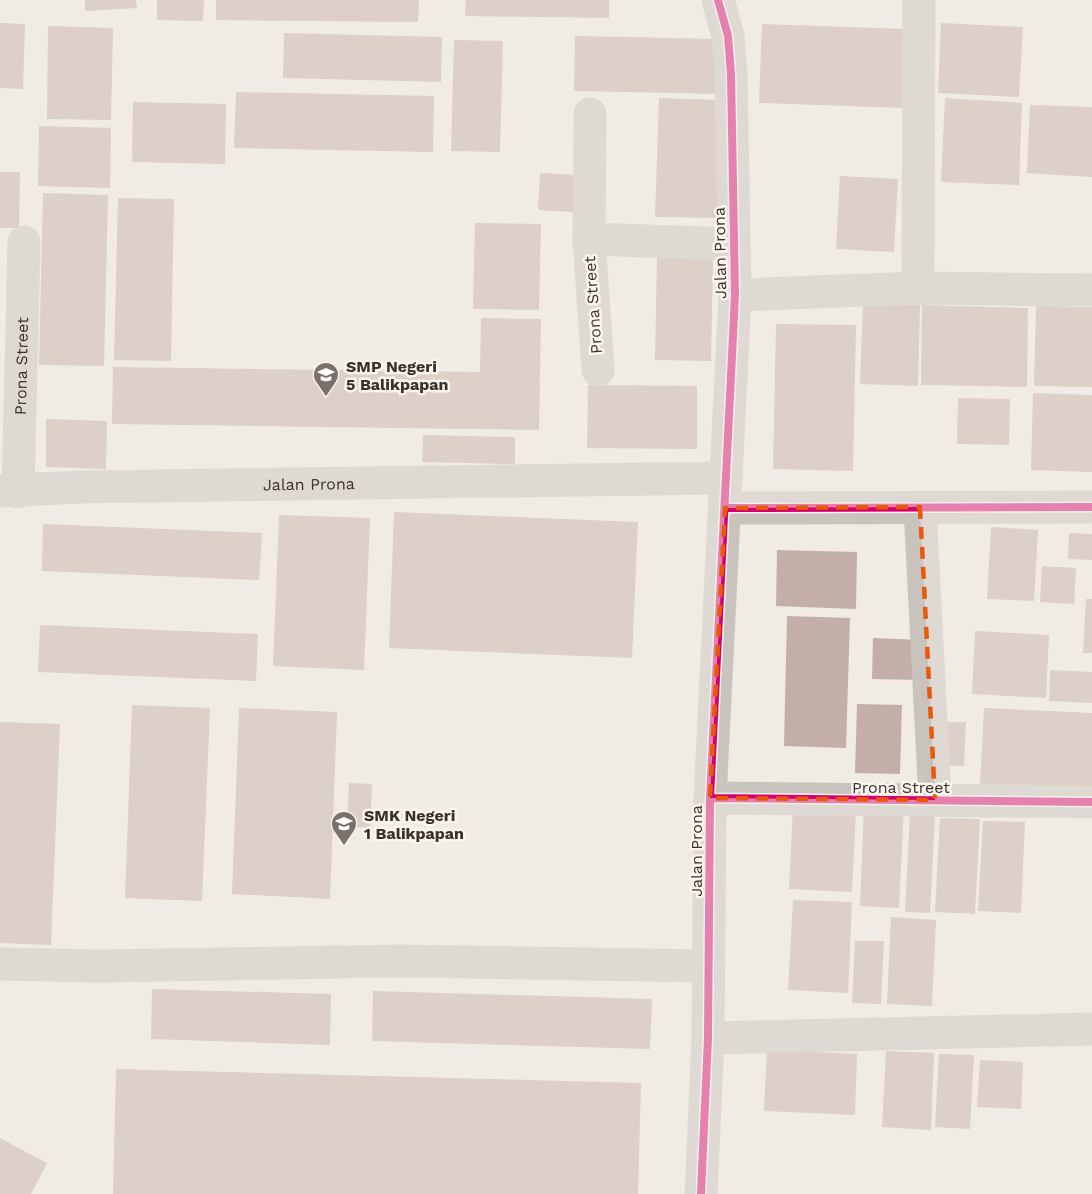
<svg xmlns="http://www.w3.org/2000/svg" width="1092" height="1194" viewBox="0 0 1092 1194" font-family="'Work Sans',sans-serif">
<style>
.building{fill:#c3afa7}
.lines{fill:none;stroke-linecap:round;stroke-linejoin:round}
.minor{stroke:#c9c3be;stroke-width:33}
.cycleway-casing{stroke:#fbf5ee;stroke-width:11}
.cycleway{stroke:#d6006c;stroke-width:8}
.marked{fill:none;stroke:#e8590c;stroke-width:4.5;stroke-dasharray:12 8;stroke-linejoin:round}
.labels{text-anchor:middle;dominant-baseline:central;stroke-width:5;stroke-linejoin:round;paint-order:stroke}
.street-label{font-size:16px;fill:#3b302b;stroke:#fbf5ee}
.poi-label{font-size:16px;font-weight:bold;fill:#3b302b;stroke:#fbf5ee;text-anchor:start}
</style>
<rect width="100%" height="100%" fill="#f0ebe5"/>
<path class="building" d="M85 0H136L137 8 85 11Z
M157 0H204L203 21 157 20Z
M216 0H419L418 22 216 20Z
M466 0H609V18L465 16Z
M0 23 25 24 23 89 0 88Z
M941 23 1023 27 1019 97 938 93Z
M762 24 906 29 903 108 759 103Z
M48 26 113 28 111 120 47 119Z
M284 33 442 37 441 82 283 78Z
M575 36 720 39 719 94 574 91Z
M454 40 503 41 500 152 451 151Z
M236 92 434 96 433 152 234 148Z
M659 98 719 100 717 218 655 217Z
M945 98 1022 103 1019 185 941 182Z
M133 102 226 104 225 164 132 162Z
M1030 105 1092 107V177L1027 173Z
M39 126 111 128 110 188 38 186Z
M0 172H20L19 228H0Z
M540 173 576 175 573 212 538 210Z
M840 176 898 179 894 252 836 249Z
M43 193 108 195 104 366 39 365Z
M118 198 174 199 171 361 114 360Z
M475 223 541 224 539 310 473 309Z
M657 256 713 257 711 361 655 360Z
M863 304 920 305 918 386 860 384Z
M922 305 1028 308 1027 387 921 385Z
M1036 306 1092 307V387L1034 386Z
M481 318 541 319 539 430 112 424 113 367 480 372Z
M776 324 856 325 853 471 773 469Z
M588 385 697 386V449L587 448Z
M1033 393 1092 395V472L1031 470Z
M958 398 1010 399 1009 445 957 444Z
M46 419 107 421 106 469 46 467Z
M423 435 515 437V464L422 462Z
M394 512 638 522 632 658 389 648Z
M279 515 370 518 364 670 273 666Z
M43 524 262 533 259 580 42 571Z
M991 527 1038 530 1034 601 987 599Z
M1069 533 1092 534V560L1068 559Z
M777 550 857 552 856 609 776 606Z
M1042 566 1076 568 1074 604 1040 602Z
M1086 599H1092V653H1083Z
M787 616 850 618 846 748 784 746Z
M40 625 258 634 256 681 38 672Z
M975 631 1049 635 1046 698 972 694Z
M873 638 922 640 921 680 872 679Z
M1050 670 1092 672V703L1049 701Z
M857 704 902 705 900 774 855 773Z
M132 705 210 708 202 901 125 898Z
M239 708 337 712 330 899 232 894Z
M984 708 1092 713V790L980 784Z
M0 722 60 724 51 945 0 943Z
M939 722H966L964 766 938 765Z
M349 783 372 784 370 828 347 826Z
M864 806 904 807 899 908 860 906Z
M793 807 856 810 852 892 789 889Z
M910 814 935 815 930 913 905 912Z
M940 818 980 819 975 914 935 912Z
M983 821 1025 822 1021 913 978 911Z
M793 900 852 902 848 993 788 990Z
M891 917 936 920 932 1006 887 1004Z
M855 941H884L881 1004 852 1003Z
M152 989 331 994 330 1045 151 1039Z
M373 991 652 999 650 1049 372 1041Z
M767 1050 857 1054 855 1115 764 1111Z
M886 1051 934 1053 931 1130 882 1127Z
M939 1054 974 1055 970 1129 935 1127Z
M980 1060 1023 1062 1021 1109 977 1107Z
M116 1069 641 1083 638 1194H113Z
M0 1138 47 1163 31 1194H0Z"/>
<g class="lines">
<g class="minor">
<path d="M589 239 590 114"/>
<path d="M918 288 919 0"/>
<path d="M735 295 918 288 1092 290"/>
<path d="M598 370 589 239 733 244"/>
<path id="s1" d="M0 491 79 487 726 478"/>
<path id="s2" d="M18 492 24 242"/>
<path d="M920 507 935 800"/>
<path d="M725 508 1092 507"/>
<path d="M710 798 1092 802"/>
<path d="M0 964 99 966 400 961 709 966"/>
<path d="M708 1038 1092 1029"/>
<path d="M701 1194 708 1038 710 798 735 295 731 74 728 36 718 0"/>
</g>
<defs>
<path id="cycleway" d="M725 508 1092 507
M710 798 1092 802
M701 1194 708 1038 710 798 735 295 731 74 728 36 718 0"/>
</defs>
<use href="#cycleway" class="cycleway-casing"/>
<use href="#cycleway" class="cycleway"/>
</g>
<path d="M0 0H1092V1194H0ZM920 507 935 800 710 798 725 508Z" fill="#f0ebe5" fill-opacity=".55" fill-rule="evenodd"/>
<path class="marked" d="M920 507 935 800 710 798 725 508Z"/>
<defs>
<symbol id="school-pin" viewBox="-11 -11 22 30"><path d="M0 17L-7.5 6A9.5 9.5 0 1 1 7.5 6Z" fill="#7a716c" stroke="#fbf5ee"/><path d="M0-5L7-2L0 1L-7-2ZM-4 1L0 2.5L4 1V4Q0 6-4 4Z" fill="#fff"/></symbol>
</defs>
<g fill-rule="evenodd">
<use href="#school-pin" x="311" y="360" width="30" height="40"/>
<use href="#school-pin" x="329" y="809" width="30" height="40"/>
</g>
<g class="labels">
<g class="street-label">
<text transform="translate(720 253) rotate(-91)">Jalan Prona</text>
<text transform="translate(593 305) rotate(-94)">Prona Street</text>
<text stroke="none"><textPath href="#s2" startOffset="126">Prona Street</textPath></text>
<text stroke="none"><textPath href="#s1" startOffset="309">Jalan Prona</textPath></text>
<text x="901" y="787">Prona Street</text>
<text transform="translate(696 851) rotate(-90)">Jalan Prona</text>
</g>
<g class="poi-label">
<text x="346" y="366">SMP Negeri<tspan x="346" dy="18">5 Balikpapan</tspan></text>
<text x="364" y="815">SMK Negeri<tspan x="364" dy="18">1 Balikpapan</tspan></text>
</g>
</g>
</svg>
